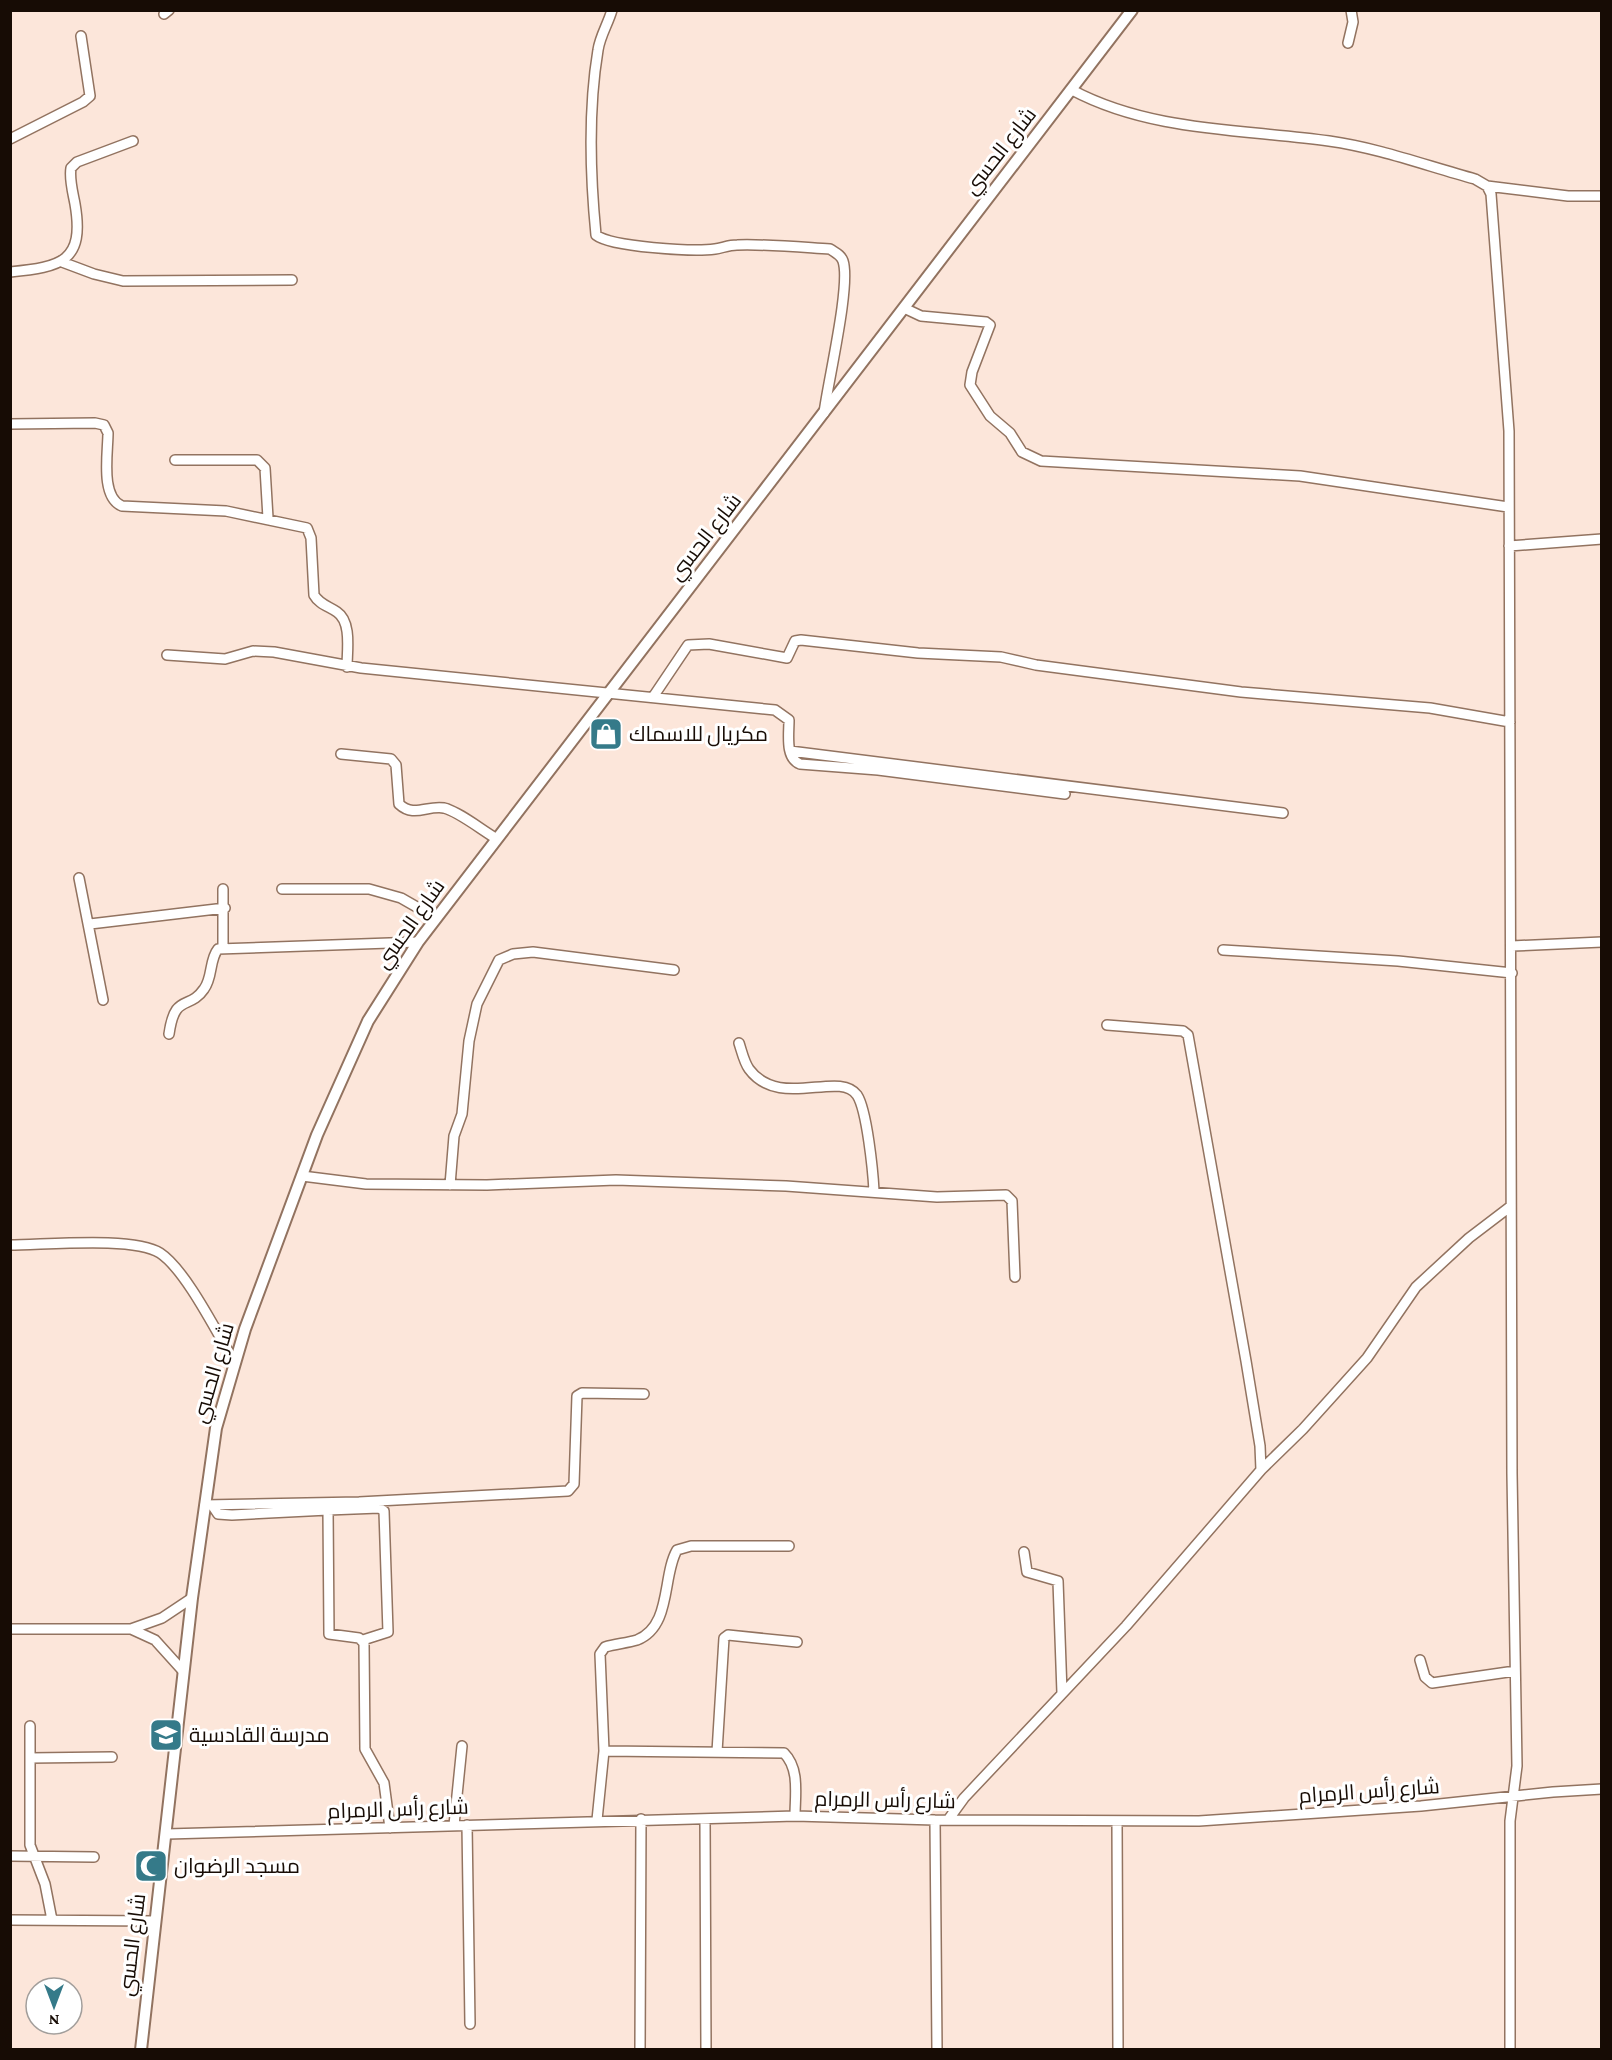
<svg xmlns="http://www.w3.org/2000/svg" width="1612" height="2060" viewBox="0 0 1612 2060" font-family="'Crimson Pro',Cairo,serif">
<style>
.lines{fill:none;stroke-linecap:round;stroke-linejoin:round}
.minor-casing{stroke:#927360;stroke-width:12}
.tertiary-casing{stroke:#927360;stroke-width:14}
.minor{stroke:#fff;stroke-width:9}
.tertiary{stroke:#fff;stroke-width:10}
.labels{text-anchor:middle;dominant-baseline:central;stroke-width:6;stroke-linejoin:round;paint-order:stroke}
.street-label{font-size:21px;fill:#170c05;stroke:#fff}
.poi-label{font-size:21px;fill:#170c05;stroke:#fff;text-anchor:start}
</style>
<rect width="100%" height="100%" fill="#fce6da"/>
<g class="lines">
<defs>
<path id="minor" d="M612 10C608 24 600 36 598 50 588 110 590 174 596 235 611 247 694 252 715 249 722 248 729 245 737 245 768 244 799 247 830 249 836 253 841 255 843 261 851 285 828 381 824 413
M164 14 169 10
M1348 43 1353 22 1351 10
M1072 90C1151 132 1243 129 1329 141 1379 148 1427 166 1475 179L1487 186 1491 194 1509 431 1512 1474 1517 1766 1510 1821V2050
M10 139 83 102 90 96 81 36
M1487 186 1568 196H1602
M62 262 94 274 123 281 292 280
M10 272C61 267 85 262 75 204 73 193 69 179 71 168L77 162 133 141
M904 308 921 316 986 322 990 325 972 372 970 385 990 416 1010 433 1022 452 1041 461 1300 476 1508 507
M10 424 95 423 104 425 108 433C108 453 100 497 122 506L226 511 307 528 311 538 314 595C319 604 328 606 337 612 352 622 347 651 347 667
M175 460H257L265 468 268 518
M1509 546 1602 539
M167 655 225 659 253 651 274 652 361 668 775 710 789 720C789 735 785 758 800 764L878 770 1065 794
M653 697 688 645 709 644 787 658 795 641 801 640 918 653 1001 657 1036 665 1241 692 1430 708 1510 722
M790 751 1283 813
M341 754 391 759 396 765 399 804C414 818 427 805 444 808 458 811 483 831 497 839
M79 878 103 1000
M282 889H369L401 898 436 918
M90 924 225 908
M1512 946 1602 942
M223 947V889
M1223 950 1398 961 1512 973
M169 1034C175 992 189 1011 204 989 213 977 209 960 218 949L418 942
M739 1043C742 1052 744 1062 749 1069 779 1110 839 1070 857 1095 867 1110 873 1172 874 1191
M302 1176 366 1184 487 1185 616 1180 786 1186 937 1197 1006 1195 1012 1201 1015 1277
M450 1185 454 1136 462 1114 469 1041 477 1004 499 960 513 954 533 952 674 970
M10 1245C45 1245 134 1236 160 1253 186 1270 218 1335 235 1363
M1261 1470 1303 1429 1367 1358 1416 1287 1469 1238 1511 1206
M205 1505 359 1502 568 1491 574 1484 577 1396 582 1393 644 1394
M212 1505 218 1514 232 1515 328 1510 329 1634 359 1638 364 1643 365 1749 384 1783 390 1828
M328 1510 379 1508 384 1511 388 1632 363 1640
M1024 1552 1027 1572 1058 1581 1062 1693
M10 1629H131L162 1618 192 1598
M131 1629 155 1640 183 1671
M1420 1660 1425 1677 1432 1683 1515 1671
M30 1726V1845L45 1884 52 1920
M604 1751 784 1753C800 1769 795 1795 795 1816
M717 1752 724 1638 728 1635 797 1642
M30 1758 112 1757
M705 1819 706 2050
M597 1820 604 1751 600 1654 605 1647C615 1644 627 1643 637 1640 672 1626 662 1576 677 1550L691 1546H789
M935 1820 937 2050
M948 1820 964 1798 1126 1626 1261 1470 1260 1446 1246 1361 1188 1035 1183 1031 1107 1025
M1117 1822 1118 2050
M454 1825 462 1746
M467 1825 470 2024
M167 1834 795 1816 935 1820 1199 1821 1421 1806 1553 1792 1602 1789
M10 1856 94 1857
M10 1920 155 1921
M640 2050 641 1819"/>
<path id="tertiary" d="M141 2050 192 1598 216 1428 245 1329 317 1135 368 1021 418 942 1132 10"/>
</defs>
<use href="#minor" class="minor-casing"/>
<use href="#tertiary" class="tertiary-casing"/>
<use href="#minor" class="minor"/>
<use href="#tertiary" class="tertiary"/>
</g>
<defs>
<symbol id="shop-square" viewBox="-11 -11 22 22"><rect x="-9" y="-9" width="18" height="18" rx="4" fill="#357a89" stroke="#fff"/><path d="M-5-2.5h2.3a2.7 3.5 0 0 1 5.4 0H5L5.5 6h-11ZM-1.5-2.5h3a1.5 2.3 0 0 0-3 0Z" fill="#fff"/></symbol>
<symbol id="school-square" viewBox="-11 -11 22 22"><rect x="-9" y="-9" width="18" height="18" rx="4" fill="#357a89" stroke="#fff"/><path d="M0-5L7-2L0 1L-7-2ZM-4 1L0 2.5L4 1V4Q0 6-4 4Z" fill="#fff"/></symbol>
<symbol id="mosque-square" viewBox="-11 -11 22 22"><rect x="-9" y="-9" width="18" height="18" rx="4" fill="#357a89" stroke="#fff"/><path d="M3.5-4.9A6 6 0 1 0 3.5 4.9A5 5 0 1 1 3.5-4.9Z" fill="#fff"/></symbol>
</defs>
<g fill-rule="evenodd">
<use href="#shop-square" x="587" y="715" width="38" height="38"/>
<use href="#school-square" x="147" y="1716" width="38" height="38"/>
<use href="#mosque-square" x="132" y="1847" width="38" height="38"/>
</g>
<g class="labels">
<g class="street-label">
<text transform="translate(1000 151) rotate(-52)">شارع الحسي</text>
<text transform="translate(705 537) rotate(-52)">شارع الحسي</text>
<text transform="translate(410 924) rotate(-55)">شارع الحسي</text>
<text transform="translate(213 1373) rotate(-74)">شارع الحسي</text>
<text transform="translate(1369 1791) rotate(-4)">شارع رأس الرمرام</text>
<text transform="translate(885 1800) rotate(1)">شارع رأس الرمرام</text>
<text transform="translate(398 1809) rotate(-2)">شارع رأس الرمرام</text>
<text transform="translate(132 1945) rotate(-83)">شارع الحسي</text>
</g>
<g class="poi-label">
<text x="629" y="734">مكريال للاسماك</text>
<text x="189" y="1735">مدرسة القادسية</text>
<text x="174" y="1866">مسجد الرضوان</text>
</g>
</g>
<rect width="1612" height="2060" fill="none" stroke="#170c05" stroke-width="24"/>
<g transform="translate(54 2006) rotate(180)"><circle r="28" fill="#ffffff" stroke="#a29e9b" stroke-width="1.5"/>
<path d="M0-4.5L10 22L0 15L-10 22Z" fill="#357a89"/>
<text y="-9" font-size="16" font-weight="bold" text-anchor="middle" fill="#170c05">N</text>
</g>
</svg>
